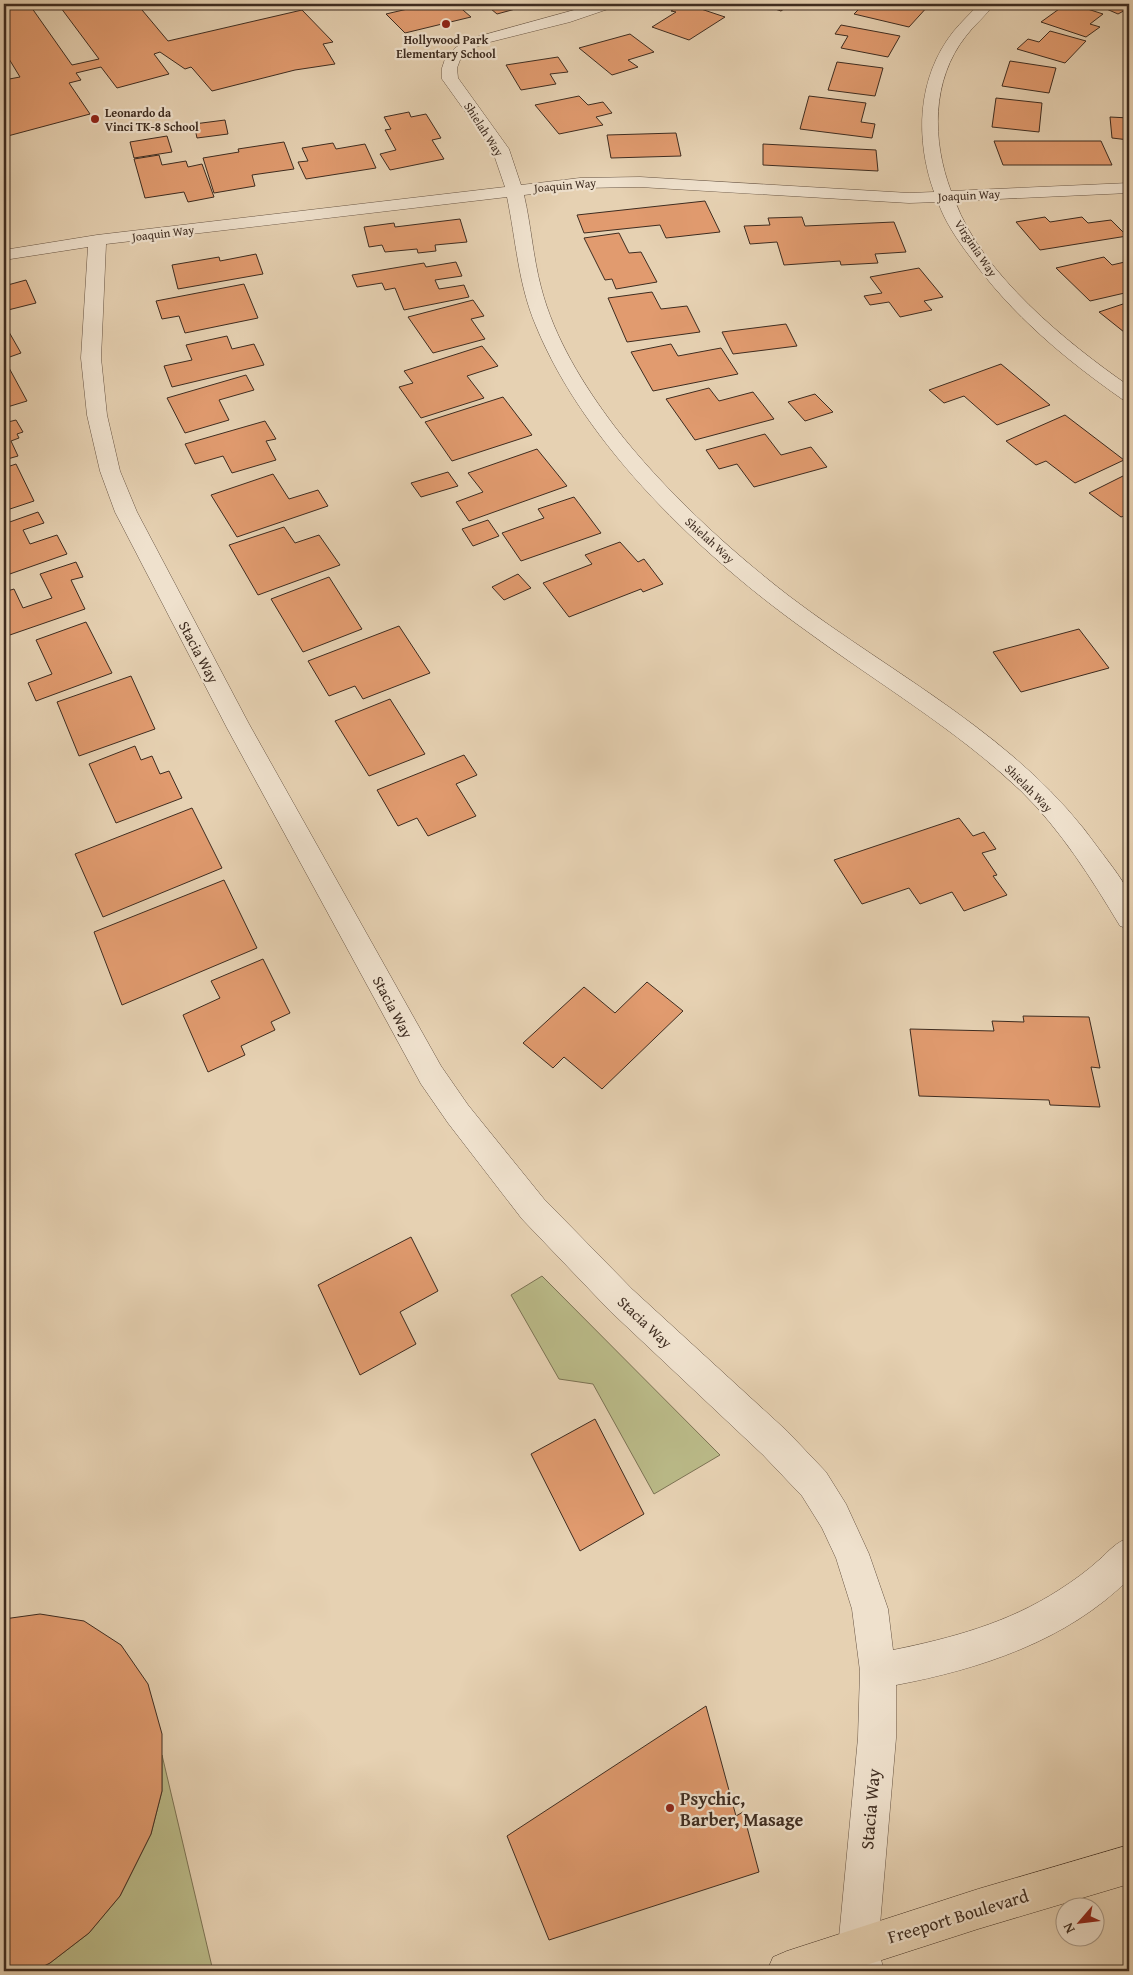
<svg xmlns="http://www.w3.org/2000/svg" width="1133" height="1975" viewBox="0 0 1133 1975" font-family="'Gentium Book Plus',serif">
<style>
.green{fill:#baba88;stroke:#7c7354}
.building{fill:#e19b6f;stroke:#3e2c20}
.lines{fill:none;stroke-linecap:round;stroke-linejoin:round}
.minor-casing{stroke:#685544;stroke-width:1}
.major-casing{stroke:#3e2c20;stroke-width:1}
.minor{fill:#efe1cd;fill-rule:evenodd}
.major{fill:#e6d1b2;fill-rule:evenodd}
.poi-dot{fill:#8f2418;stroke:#efe1cd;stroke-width:2}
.labels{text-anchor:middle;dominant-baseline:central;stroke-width:4.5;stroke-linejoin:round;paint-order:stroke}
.far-poi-label{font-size:12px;font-weight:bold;fill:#3e2c20;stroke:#efe1cd}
.far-street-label{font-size:12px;fill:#3e2c20;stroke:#efe1cd}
.street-label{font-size:15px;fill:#3e2c20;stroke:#efe1cd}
.near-poi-label{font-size:18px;font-weight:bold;fill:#3e2c20;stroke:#efe1cd;text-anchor:start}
.near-street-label{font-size:18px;fill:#3e2c20;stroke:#efe1cd}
</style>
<rect width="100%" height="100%" fill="#e6d1b2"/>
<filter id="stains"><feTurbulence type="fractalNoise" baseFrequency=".004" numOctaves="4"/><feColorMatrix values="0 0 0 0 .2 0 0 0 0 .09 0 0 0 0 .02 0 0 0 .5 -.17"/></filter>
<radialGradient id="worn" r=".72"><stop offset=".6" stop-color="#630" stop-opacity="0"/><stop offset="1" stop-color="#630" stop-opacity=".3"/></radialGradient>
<path class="green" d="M542 1276 720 1455 654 1494 593 1384 559 1379 511 1295Z
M162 1755 213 1971H34L50 1963 89 1933 120 1896 151 1834 162 1791Z"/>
<path class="building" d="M4 4H29L72 65 99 59 58 4H137L168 41 302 10 333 42 323 44 335 64 295 70 212 91 193 69 191 67 185 69 160 52 154 54 169 74 117 88 101 67 76 73 81 80 69 83 90 114 4 137V80L20 77 6 54H4Z
M429 4H456L471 17 405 33 386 14Z
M485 4H528L530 5 497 14Z
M683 4H686L725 17 689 40 652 27 676 12 671 11Z
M760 4H791L781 11Z
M864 4H926L929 5 909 27 854 14Z
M1066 4H1072L1103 14 1090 24 1100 27 1086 37 1041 22Z
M1095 4H1129V8L1118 14Z
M841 25 900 36 888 57 841 48 848 36 835 34Z
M1050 31 1086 41 1065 63 1017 49 1028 39 1039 42Z
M630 34 654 52 628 60 638 67 612 75 579 48Z
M558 57 568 72 550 74 556 84 521 90 506 65Z
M1010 61 1056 68 1049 93 1002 86Z
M837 62 883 68 875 96 828 90Z
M579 96 588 105 603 102 612 113 596 117 603 125 559 134 535 105Z
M809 96 866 103 861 122 875 124 872 138 800 129Z
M996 98 1042 103 1039 132 992 127Z
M409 112 411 117 426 114 441 138 432 140 444 159 390 170 380 154 396 150 385 130 391 129 384 117Z
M1110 117 1129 118V140L1112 138Z
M225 120 228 134 197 138 194 124Z
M676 133 681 156 611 158 607 135Z
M167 136 172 152 134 158 130 142Z
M994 141H1101L1112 165H1003Z
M284 142 294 169 252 175 255 186 214 193 203 158 239 152 238 149Z
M333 143 336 149 365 144 376 168 306 179 298 162 308 161 302 148Z
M763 144 876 150 878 171 763 165Z
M159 155 162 165 186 161 188 167 202 164 214 197 188 202 184 192 145 198 134 159Z
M705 201 720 232 666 238 660 225 584 233 577 215Z
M802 217 805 226 894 222 906 252 875 254 878 263 841 265 840 261 784 265 777 242 750 244 744 226 770 225 768 218Z
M1045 217 1050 222 1082 217 1088 223 1111 220 1127 236 1040 250 1016 222Z
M460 219 467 242 435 245 436 251 418 253 417 249 385 252 382 245 369 247 364 227 394 223 395 227Z
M619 233 629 253 641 252 657 282 616 289 612 279 605 280 584 238Z
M256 254 263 274 178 289 172 265 219 257 220 261Z
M1104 257 1112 265 1129 261V292L1090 301 1056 268Z
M456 262 462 276 435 280 439 289 464 285 469 297 404 310 395 288 385 290 382 283 357 287 352 275 424 263 426 267Z
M919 268 943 297 924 301 932 310 900 317 889 302 870 305 864 296 882 293 870 277Z
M26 280 36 303 4 311V286Z
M244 284 258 318 185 333 179 316 162 319 156 301Z
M652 292 661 309 687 306 700 332 627 342 608 298Z
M473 300 484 316 471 319 485 339 433 353 408 317Z
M1129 302V336L1099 312Z
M786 324 797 346 733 354 722 332Z
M5 325 21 353 4 359V326Z
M227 336 232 349 254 344 264 365 172 387 164 366 192 360 186 345Z
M671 344 678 356 721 348 738 374 653 391 631 352Z
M482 346 498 366 467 376 484 398 421 418 399 387 413 383 404 371Z
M1001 364 1050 405 997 425 964 396 944 403 929 390Z
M8 366 27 401 4 408V367Z
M246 375 254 390 219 400 229 420 185 433 167 398Z
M709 388 719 401 753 392 774 419 695 440 666 399Z
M815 394 833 412 805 421 788 402Z
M503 397 532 435 452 461 425 422Z
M1065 415 1124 460 1075 483 1046 461 1036 465 1006 441Z
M16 420 23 432 17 434 19 438 11 441 18 456 4 460V423Z
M265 421 276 439 266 441 276 460 232 473 223 456 195 464 185 444Z
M765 434 781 455 811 447 827 467 754 487 737 464 719 469 706 450Z
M537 449 567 486 469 521 456 502 483 492 468 473Z
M16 464 34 501 4 511 7 515 4 516V468Z
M448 472 458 486 421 497 411 483Z
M1129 473V514L1121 517 1089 493Z
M273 474 289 499 318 490 328 506 237 537 211 495Z
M574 497 601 533 521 561 502 533 544 518 538 509Z
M38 512 44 523 23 530 30 544 57 535 67 554 4 576V524Z
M488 520 499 536 473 546 462 529Z
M284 527 295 543 319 535 340 565 258 595 229 545Z
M620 542 638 562 644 559 663 584 643 592 641 589 569 617 543 583 592 564 585 555Z
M76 562 83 577 71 580 85 609 4 637V592L14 589 23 608 52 598 40 574Z
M518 574 531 588 504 600 492 587Z
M329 577 362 629 303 652 271 599Z
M86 622 112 673 36 701 28 683 52 674 36 640Z
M399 626 430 673 363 699 355 686 329 696 308 661Z
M1079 629 1109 668 1021 692 993 652Z
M131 676 155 729 79 756 57 702Z
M390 699 425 754 369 776 335 721Z
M135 746 141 760 152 756 160 774 169 771 182 798 116 823 89 764Z
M464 755 477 775 456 784 476 816 428 836 417 818 398 826 377 790Z
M192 808 222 868 103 917 75 854Z
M959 818 973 836 984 832 996 849 982 853 997 875 993 876 1007 895 964 911 952 892 920 904 909 888 862 904 834 860Z
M224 880 257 948 122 1005 94 932Z
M263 959 290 1013 271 1022 275 1030 241 1046 245 1055 208 1072 183 1015 220 998 211 981Z
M647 982 683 1011 602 1089 564 1057 553 1068 523 1043 584 987 615 1013Z
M1023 1016 1089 1017 1100 1068 1091 1067 1100 1107 1050 1105 1049 1100 919 1096 910 1029 994 1031 992 1021 1024 1022Z
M411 1237 438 1291 400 1312 416 1344 360 1375 318 1285Z
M595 1419 644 1514 580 1551 531 1454Z
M40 1614 84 1621 121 1645 148 1684 162 1734V1791L151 1834 120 1896 89 1933 50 1963 34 1971H4V1619Z
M706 1706 736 1816 743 1812 759 1872 549 1940 507 1836Z"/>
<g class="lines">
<defs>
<path id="minor" d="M596 4H616L614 7 570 22 486 43 474 48 460 60 457 68 458 78 509 149 521 185 580 178 640 177 909 193 934 192C915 139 917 78 953 32 961 22 971 13 979 4H994C986 16 974 25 966 36 931 80 932 141 951 191L1129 183V193L955 201C982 274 1067 343 1129 386V401L1122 399C1065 359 1012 315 971 258 958 241 945 222 938 202L909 203 640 187 580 188 524 195C531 225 533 257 541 287 554 338 584 386 615 427 663 489 727 548 789 596 896 677 1020 737 1099 849 1107 860 1125 882 1129 894 1132 904 1129 919 1129 929L1120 926C1091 878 1061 830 1021 791 957 730 879 684 808 632 704 558 585 446 536 326 518 284 516 240 507 197L106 244 101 358 107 415 120 471 137 512 249 724 441 1066 468 1105 544 1199 632 1289 787 1431 826 1472 846 1504 869 1554 888 1609 893 1650C952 1638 1008 1623 1059 1590 1073 1581 1087 1571 1099 1560 1109 1551 1116 1542 1129 1538V1579C1067 1641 980 1669 896 1685V1738L878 1948 884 1971H844L838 1948 858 1738 860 1671 852 1609 836 1558 822 1528 802 1496 763 1455 610 1311 522 1219 448 1123 421 1084 227 728 115 512 100 471 87 415 81 358 88 247 4 260V250L97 235 505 187 492 149 442 79V68L445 59 455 48 469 39Z"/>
<path id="major" d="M1129 1845V1884L978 1929 848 1971H767L773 1957 787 1951 978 1889Z"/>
</defs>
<use href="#minor" class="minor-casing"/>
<use href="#major" class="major-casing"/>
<use href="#minor" class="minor"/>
<use href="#major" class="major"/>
</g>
<g class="poi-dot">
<circle cx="446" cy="24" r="5"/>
<circle cx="95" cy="119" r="5"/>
<circle cx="670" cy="1808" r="5"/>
</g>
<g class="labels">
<g class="far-poi-label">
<text x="446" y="39">Hollywood Park<tspan x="446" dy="14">Elementary School</tspan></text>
<text x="105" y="112" text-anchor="start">Leonardo da<tspan x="105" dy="14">Vinci TK-8 School</tspan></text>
</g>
<g class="far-street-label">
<text transform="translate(484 129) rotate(57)">Shielah Way</text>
<text transform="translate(565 185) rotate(-5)">Joaquin Way</text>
<text transform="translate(969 195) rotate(-3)">Joaquin Way</text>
<text transform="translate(163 233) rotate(-7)">Joaquin Way</text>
<text transform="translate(976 248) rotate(56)">Virginia Way</text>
<text transform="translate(710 540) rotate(42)">Shielah Way</text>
<text transform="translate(1029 788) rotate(45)">Shielah Way</text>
</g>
<g class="street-label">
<text transform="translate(199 652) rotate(62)">Stacia Way</text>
<text transform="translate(393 1007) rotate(62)">Stacia Way</text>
<text transform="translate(645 1322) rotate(43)">Stacia Way</text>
</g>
<g class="near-poi-label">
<text x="680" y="1798">Psychic,<tspan x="680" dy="21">Barber, Masage</tspan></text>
</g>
<g class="near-street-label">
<text transform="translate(870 1809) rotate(-85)">Stacia Way</text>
<text transform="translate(958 1916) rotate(-17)">Freeport Boulevard</text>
</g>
</g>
<rect width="1133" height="1975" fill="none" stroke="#e6d1b2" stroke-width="20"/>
<rect x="5" y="5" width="1123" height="1965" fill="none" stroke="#3e2c20" stroke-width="2.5"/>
<rect x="10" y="10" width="1113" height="1955" fill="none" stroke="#3e2c20"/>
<g transform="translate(1080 1922) rotate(242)"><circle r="24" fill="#efe1cd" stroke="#a89988"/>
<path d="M0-4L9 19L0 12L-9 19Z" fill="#8f2418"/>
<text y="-8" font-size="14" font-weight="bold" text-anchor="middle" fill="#3e2c20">N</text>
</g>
<rect width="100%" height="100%" filter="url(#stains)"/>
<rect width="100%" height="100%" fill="url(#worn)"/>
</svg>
